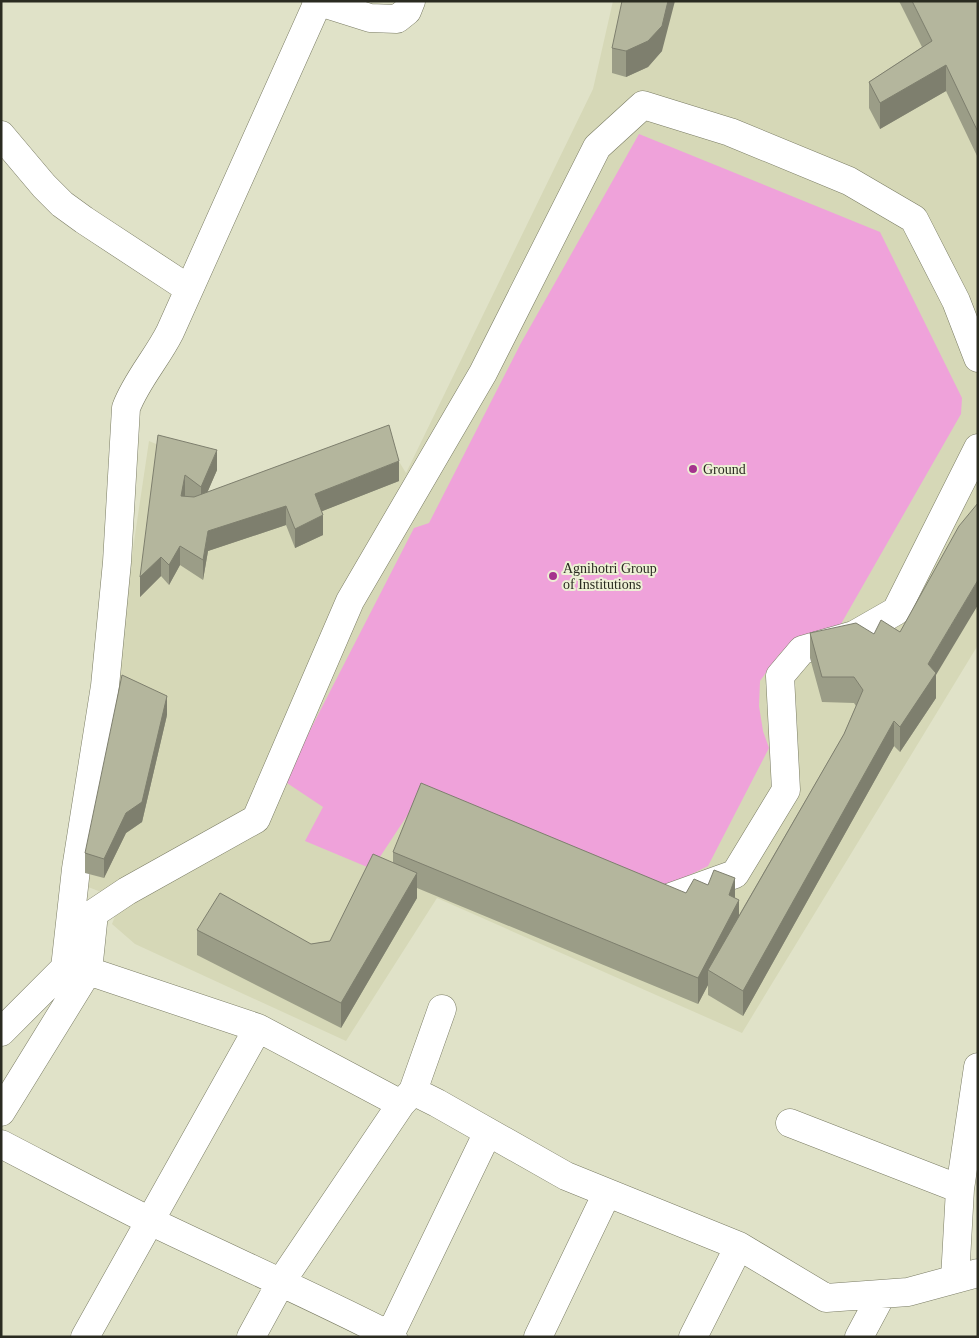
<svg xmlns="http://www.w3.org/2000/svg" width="979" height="1338" viewBox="0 0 979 1338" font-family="Georgia,serif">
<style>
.built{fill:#d6d8b7}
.green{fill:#efa2da}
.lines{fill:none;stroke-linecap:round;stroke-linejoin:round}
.minor-casing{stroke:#7a7c64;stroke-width:29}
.minor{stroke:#fff;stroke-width:28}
.wall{fill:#9b9d87}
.shaded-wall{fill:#7e7f6e}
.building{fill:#b4b69d;stroke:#7e7f6e}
.poi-dot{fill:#a5338d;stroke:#edf0d5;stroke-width:2}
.labels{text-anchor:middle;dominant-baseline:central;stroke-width:4;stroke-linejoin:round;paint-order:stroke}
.poi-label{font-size:14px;fill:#2a2b21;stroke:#edf0d5;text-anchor:start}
</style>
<rect width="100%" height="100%" fill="#e0e2c8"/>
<path class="built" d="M613 1H978V645L742 1033 437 898 346 1041 135 944 112 924 119 906 101 892 83 885 149 441 217 470 201 506 384 437 406 473 593 89Z"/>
<path class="green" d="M639 134 880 232 962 398 961 414 837 631 799 642 781 652 760 681 759 706 763 731 769 748 708 866 647 896 420 796 372 869 305 841 323 807 284 781 414 528 429 523 521 343Z"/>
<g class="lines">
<defs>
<path id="minor" d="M316 1 370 18 397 19 407 11 411 1
M1 135 44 186 62 204 84 220 189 289
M660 901 735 874 786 790 780 676 802 650 854 635 896 611 978 448
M71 969 88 971 258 1028 401 1104
M1 1032 65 968 76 869 105 686 117 562 126 408C136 381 157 358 170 332L318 2
M413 1091 442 1009
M1 1112 88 971 94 913 127 891 256 819 350 601 483 373 597 147 643 105 730 132 849 181 914 219 956 301 978 358
M790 1123 960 1189
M1 1144C51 1170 100 1196 150 1221 231 1260 313 1296 393 1337
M955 1279 960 1189 978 1067
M85 1337 258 1028
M251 1337 281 1282 401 1104 413 1091 437 1103 566 1176 739 1246 826 1298 908 1292 978 1273
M389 1337 488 1132
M538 1337 607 1193
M693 1337 739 1246
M859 1337 882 1294"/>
</defs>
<use href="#minor" class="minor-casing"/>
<use href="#minor" class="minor"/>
</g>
<path class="wall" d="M899 1H978V158L946 91 880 129 869 108V82L922 47Z
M612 48 662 51 648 67 626 77 612 73Z
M158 435 217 470 207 493 399 481 322 511 323 535 295 548 286 525 208 551 203 580 180 565 169 585 161 576 140 597Z
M810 633 936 675V698L900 752 894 746 743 1016 708 995V985L698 1004 417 888V898L341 1028 197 955V930L311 944 330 941 393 862V852L686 893 735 898 739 915 844 734 856 706 854 703 822 702 810 658Z
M167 715 142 822 126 833 104 878 85 873V853Z"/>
<path class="shaded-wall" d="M668 1H675L662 51 648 67 626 77V51Z
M946 65V91L880 129V103Z
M217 450V470L201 507V487Z
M399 461V481L315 514V494Z
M185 475V495L181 515V496Z
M286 506V525L208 551 203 580V560L208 531Z
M323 515V535L295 548V529Z
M180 546V565L169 585V565Z
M161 557V576L140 597V577Z
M978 580V605L936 675V698L900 752V727L928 664Z
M167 696V715L142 822 126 833 104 878V859Z
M894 721V746L743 1016V991Z
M417 873V898L341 1028V1003Z
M735 878V904L739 900V925L708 970V985L698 1004V978Z"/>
<path class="building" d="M622 1H668L662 26 648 41 626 51 612 48Z
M912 1H978V132L946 65 880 103 869 82 932 41Z
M389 425 399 461 315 494 323 515 295 529 286 506 208 531 203 560 180 546 169 565 161 557 140 577 158 435 217 450 201 487 185 475 181 496 194 497Z
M978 503V580L928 664 936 673 900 727 894 721 743 991 708 970 844 734 863 690 854 677H822L810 633 856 623 874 634 881 620 900 632 959 526Z
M122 675 167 696 142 802 126 813 104 859 85 853Z
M421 783 686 893 694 879 708 885 714 870 735 878 729 895 739 900 698 978 393 852Z
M373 854 417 873 341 1003 197 930 220 893 311 944 330 941Z"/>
<g class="poi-dot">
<circle cx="693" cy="469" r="5"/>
<circle cx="553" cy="576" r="5"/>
</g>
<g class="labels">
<g class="poi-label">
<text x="703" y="469">Ground</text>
<text x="563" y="568">Agnihotri Group<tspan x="563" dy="16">of Institutions</tspan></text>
</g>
</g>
<rect width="979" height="1338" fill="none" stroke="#2a2b21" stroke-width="5"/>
</svg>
